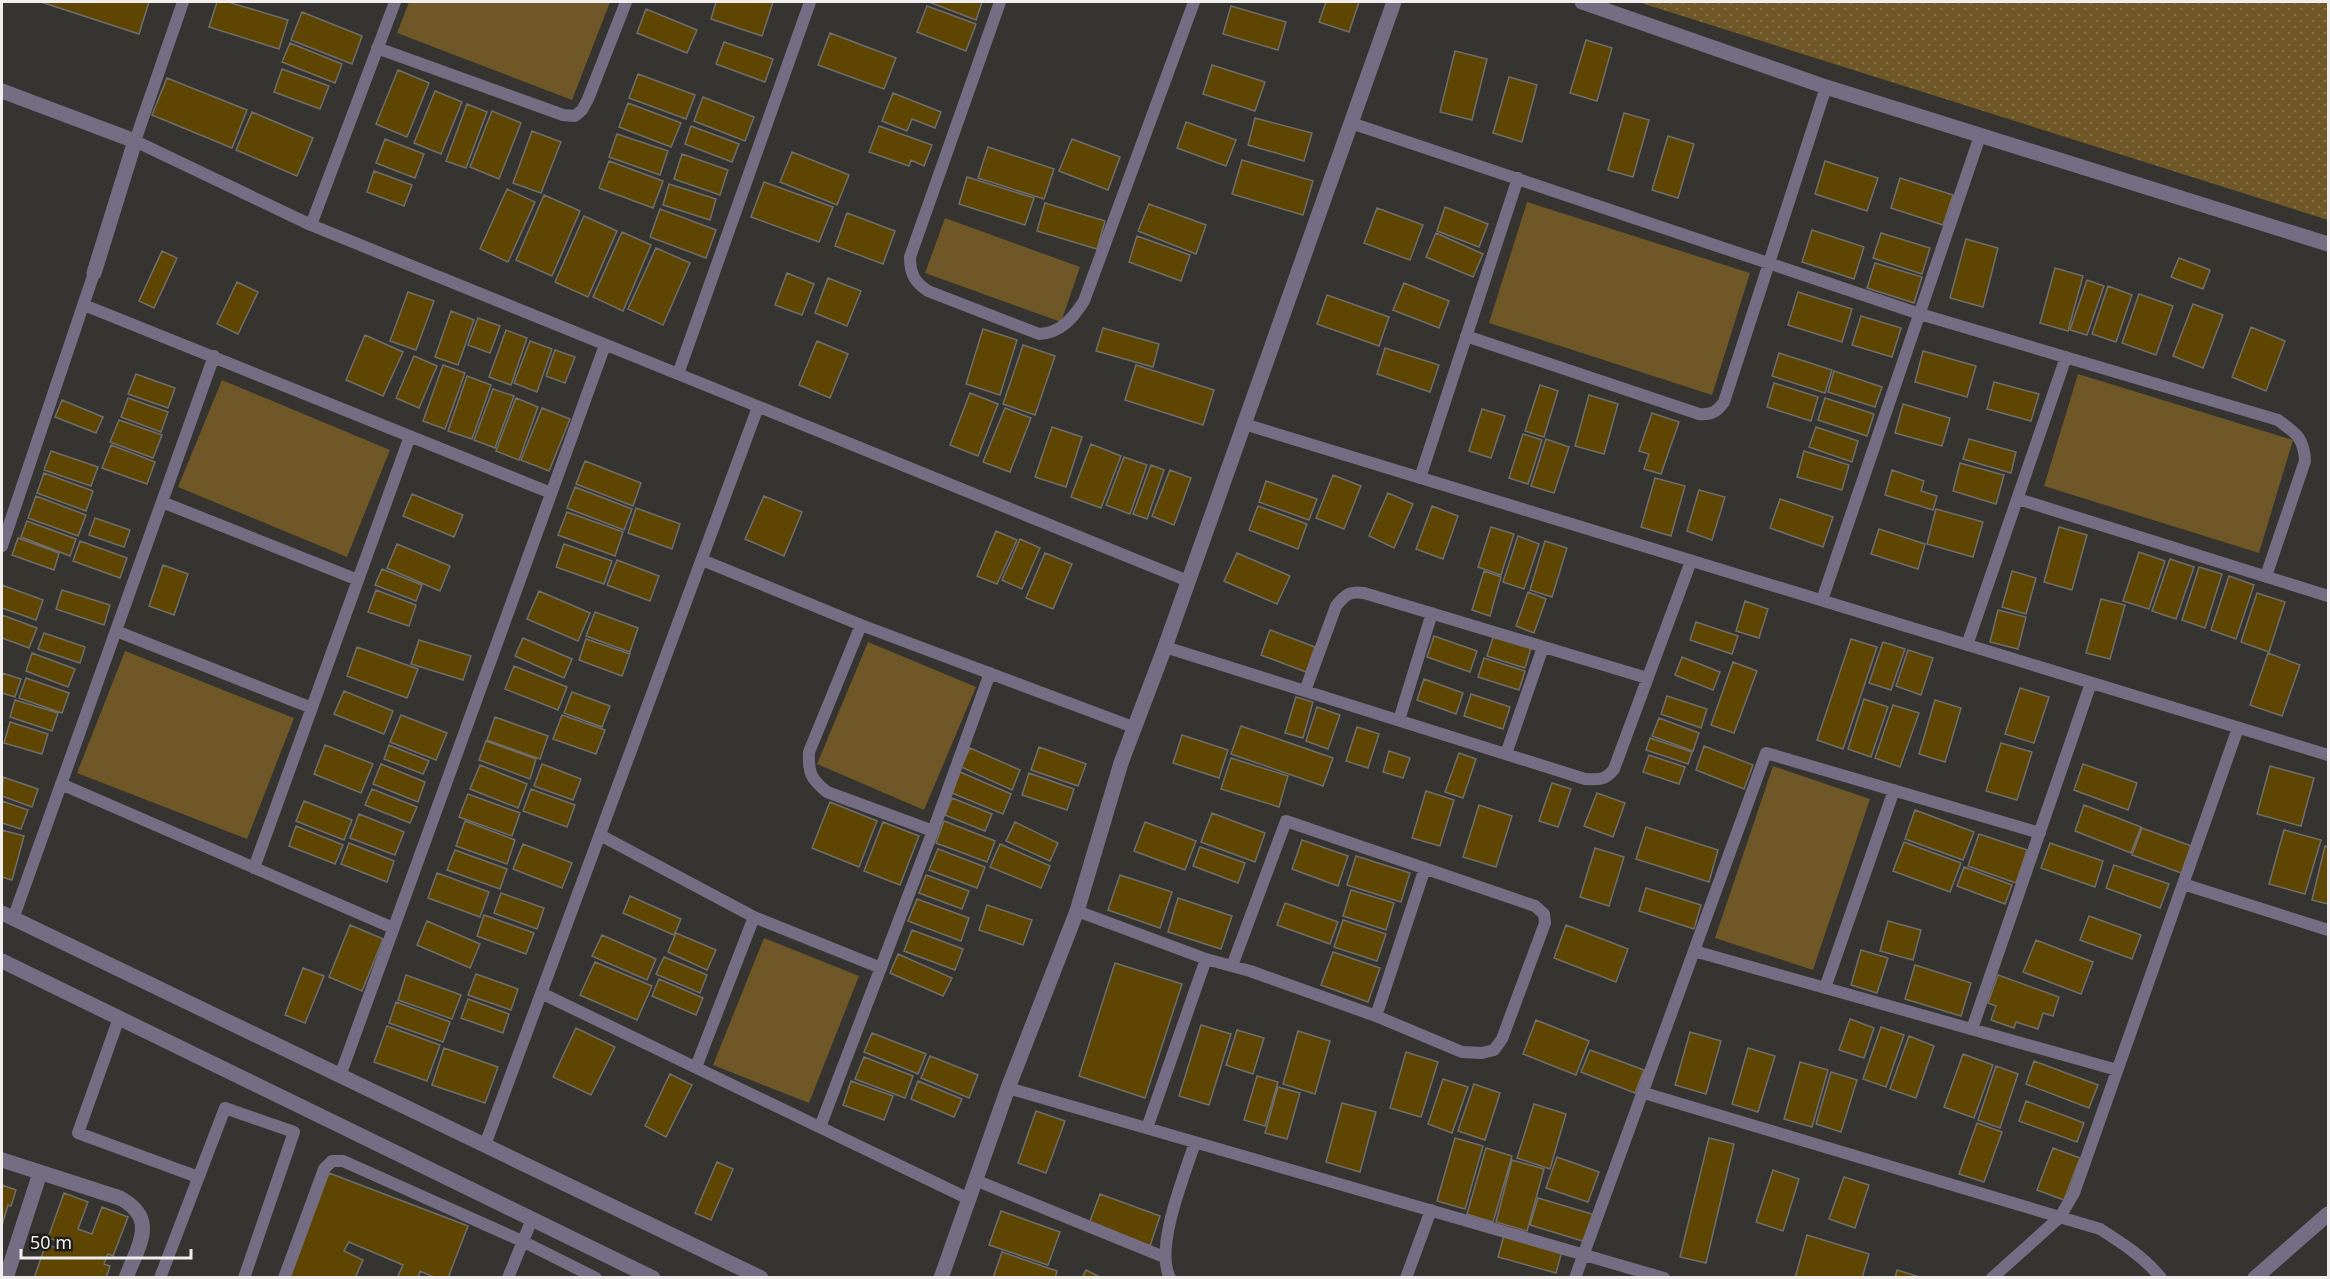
<svg xmlns="http://www.w3.org/2000/svg" width="2330" height="1279" viewBox="0 0 2330 1279" font-family="'Noto Sans',sans-serif">
<style>
.grass{fill:url(#grass-dots)}
.green{fill:#6f5727}
.building{fill:#5f4502;stroke:#706e6b;stroke-width:1.5}
.lines{fill:none;stroke-linecap:round;stroke-linejoin:round}
.service{stroke:#756d84;stroke-width:12}
.minor{stroke:#756d84;stroke-width:15}
.tertiary{stroke:#756d84;stroke-width:15}
</style>
<defs>
<pattern id="grass-dots" width="8" height="8" patternUnits="userSpaceOnUse" patternTransform="scale(1.5)"><rect width="8" height="8" fill="#6f5727"/><path d="M2 2h.1M6 6h.1" fill="none" stroke="#846f46" stroke-width="1.8" stroke-linecap="round"/></pattern>
</defs>
<rect width="100%" height="100%" fill="#363431"/>
<path class="grass" d="M1638 2H2328V220Z"/>
<path class="green" d="M409 2H610L572 100 397 33Z
M1527 202 1750 273 1712 395 1489 323Z
M945 218 1080 267 1061 322 925 273Z
M2078 374 2293 440 2259 553 2044 486Z
M222 380 390 450 347 557 178 487Z
M868 642 976 687 924 810 817 764Z
M125 651 294 718 247 839 77 773Z
M1773 766 1870 799 1813 970 1715 938Z
M764 938 859 976 809 1103 713 1065Z"/>
<path class="building" d="M41 2H149L139 34Z
M217 2H228L288 20 279 49 209 27Z
M716 2H773L762 36 711 19Z
M929 2H982L976 20Z
M1326 2H1359L1349 32 1319 22Z
M927 6 976 24 966 51 917 32Z
M1231 6 1286 22 1278 50 1223 34Z
M646 9 697 30 687 53 637 33Z
M302 12 362 36 352 64 291 40Z
M830 33 896 58 884 89 818 65Z
M1586 40 1612 48 1597 101 1570 93Z
M724 42 773 59 765 82 716 64Z
M290 43 342 64 335 83 282 62Z
M1455 51 1487 59 1472 120 1440 112Z
M1212 65 1265 82 1255 111 1203 94Z
M282 69 329 86 320 109 274 92Z
M398 70 429 83 407 137 376 124Z
M638 74 695 95 686 119 629 98Z
M1509 77 1537 85 1522 142 1493 133Z
M167 78 247 110 232 148 152 115Z
M435 91 462 102 441 154 414 143Z
M893 93 941 112 935 128 912 119 907 131 882 121Z
M703 97 754 117 745 141 694 121Z
M628 103 681 123 671 147 619 127Z
M467 104 487 112 466 168 446 161Z
M492 111 521 123 499 179 470 167Z
M252 112 313 138 297 176 236 150Z
M1624 113 1649 120 1633 177 1608 170Z
M1255 118 1312 133 1304 161 1248 145Z
M1186 122 1236 140 1226 166 1177 148Z
M691 126 739 144 732 162 685 144Z
M879 126 932 145 924 166 911 160 909 166 869 152Z
M532 131 561 142 541 193 513 183Z
M617 134 668 151 660 175 609 157Z
M1668 136 1694 144 1678 198 1652 190Z
M385 139 424 154 415 178 376 163Z
M1072 139 1120 157 1108 190 1059 171Z
M988 147 1054 169 1044 199 978 178Z
M792 152 849 175 837 205 780 182Z
M682 154 728 170 720 195 674 179Z
M1242 160 1313 181 1303 215 1232 194Z
M609 161 663 181 653 208 599 188Z
M1825 161 1878 178 1867 211 1815 194Z
M374 171 412 185 404 206 367 192Z
M967 177 1034 198 1025 225 959 204Z
M1900 178 1953 195 1943 225 1891 208Z
M764 182 833 207 819 242 751 217Z
M669 184 716 199 710 220 663 205Z
M507 189 535 202 508 262 480 249Z
M544 195 580 211 552 276 516 260Z
M1045 203 1105 221 1097 249 1037 231Z
M1149 204 1206 225 1196 254 1138 231Z
M1445 207 1488 224 1479 247 1437 231Z
M1377 208 1423 225 1410 260 1364 243Z
M660 209 716 230 706 258 650 237Z
M847 213 895 231 883 264 835 246Z
M584 216 617 231 588 297 555 282Z
M1812 230 1864 247 1854 279 1802 262Z
M622 232 651 245 623 311 593 297Z
M1436 233 1483 254 1473 277 1426 257Z
M1881 233 1930 248 1922 274 1873 258Z
M1137 236 1190 255 1181 281 1129 262Z
M1966 239 1998 248 1983 307 1950 298Z
M656 248 690 263 663 325 628 309Z
M162 251 177 258 154 308 139 301Z
M2179 258 2210 270 2203 289 2171 277Z
M1875 263 1922 277 1914 303 1867 288Z
M2055 268 2083 276 2068 331 2040 323Z
M787 273 814 284 802 315 775 305Z
M828 278 861 291 847 326 815 313Z
M2087 280 2104 286 2087 335 2070 330Z
M237 282 258 292 238 334 217 324Z
M1404 283 1449 301 1439 328 1393 310Z
M2108 286 2132 295 2116 342 2092 334Z
M408 292 434 301 416 350 390 341Z
M1798 292 1852 309 1842 342 1788 325Z
M2139 294 2173 306 2156 355 2122 343Z
M1327 295 1389 317 1379 346 1317 324Z
M2193 304 2223 315 2203 368 2173 356Z
M451 311 474 320 458 365 435 357Z
M1861 316 1901 328 1892 357 1852 345Z
M478 318 500 326 490 353 468 345Z
M2251 327 2285 341 2266 391 2232 377Z
M1103 328 1159 344 1153 367 1096 351Z
M983 329 1017 340 1000 395 966 384Z
M506 330 527 338 511 385 489 377Z
M365 335 403 352 383 396 346 380Z
M530 341 552 349 537 392 514 383Z
M817 341 848 354 830 398 799 385Z
M1023 345 1055 356 1035 415 1003 404Z
M1385 348 1439 365 1430 392 1377 374Z
M555 350 575 357 565 383 546 376Z
M1923 351 1976 366 1967 397 1915 382Z
M1779 353 1832 370 1825 393 1772 376Z
M414 356 437 366 419 408 396 398Z
M443 365 465 373 445 429 423 421Z
M1136 365 1214 390 1203 425 1125 400Z
M1834 371 1882 387 1875 407 1828 392Z
M136 374 175 388 168 408 128 394Z
M467 376 491 385 472 439 448 431Z
M1994 382 2039 394 2031 421 1987 409Z
M1774 383 1818 397 1811 421 1767 407Z
M1540 385 1558 391 1544 437 1525 431Z
M493 389 514 396 495 448 474 440Z
M970 393 998 404 978 456 950 445Z
M1589 395 1618 404 1604 454 1575 446Z
M128 398 168 412 161 432 121 417Z
M516 398 538 407 519 460 496 451Z
M1825 398 1874 414 1867 436 1818 420Z
M62 400 103 417 96 433 55 417Z
M1903 404 1950 418 1942 446 1895 433Z
M542 408 570 419 549 471 521 460Z
M1005 408 1031 418 1010 472 983 462Z
M1482 409 1505 416 1491 458 1469 451Z
M1652 413 1679 422 1661 474 1644 469 1649 454 1639 451Z
M119 420 162 435 153 458 110 442Z
M1052 427 1082 437 1066 487 1035 477Z
M1816 427 1858 441 1852 462 1809 447Z
M1523 434 1542 440 1528 484 1509 478Z
M1546 439 1569 447 1554 493 1531 486Z
M1969 439 2016 452 2011 473 1963 459Z
M1091 444 1121 456 1101 508 1071 497Z
M111 445 155 462 147 484 102 468Z
M51 451 98 467 91 486 44 470Z
M1804 451 1849 465 1842 490 1797 477Z
M1124 457 1147 465 1130 514 1106 505Z
M585 461 641 483 633 506 576 484Z
M1960 463 2004 475 1996 504 1953 491Z
M1151 465 1164 470 1147 519 1133 514Z
M1170 470 1191 478 1174 525 1152 516Z
M1892 470 1924 481 1921 491 1937 496 1933 510 1885 495Z
M44 473 93 491 86 511 37 493Z
M1333 475 1361 486 1344 529 1316 518Z
M1655 478 1685 486 1671 536 1641 527Z
M1266 481 1317 499 1309 520 1259 502Z
M575 487 632 509 624 530 567 508Z
M1699 490 1725 497 1712 540 1687 531Z
M1388 493 1413 504 1394 548 1369 536Z
M412 494 463 515 454 537 403 516Z
M36 496 86 515 78 536 28 518Z
M764 496 802 512 784 556 745 539Z
M1780 499 1833 517 1823 547 1770 528Z
M1258 506 1307 524 1298 549 1249 530Z
M1432 506 1458 516 1443 559 1416 549Z
M636 508 680 524 672 549 628 533Z
M1936 509 1983 522 1973 557 1927 544Z
M567 512 623 532 615 556 558 535Z
M95 518 130 530 124 547 89 535Z
M27 521 76 539 70 556 21 537Z
M1491 527 1514 534 1501 575 1478 567Z
M2059 527 2087 535 2072 590 2044 582Z
M1879 529 1925 544 1918 569 1871 554Z
M996 531 1017 540 997 584 977 576Z
M1518 536 1539 544 1524 589 1503 582Z
M18 538 59 553 54 570 12 555Z
M1020 539 1040 548 1022 589 1002 580Z
M80 541 127 558 120 578 73 561Z
M1545 541 1567 548 1552 597 1530 590Z
M397 544 450 566 440 591 387 568Z
M564 544 612 561 604 584 556 567Z
M2139 552 2165 561 2149 609 2123 601Z
M1045 553 1072 564 1053 609 1026 598Z
M1237 553 1290 576 1277 604 1224 581Z
M2170 559 2194 567 2176 619 2152 611Z
M617 560 659 576 650 601 607 585Z
M163 565 188 574 174 615 149 606Z
M2199 567 2222 574 2205 628 2182 620Z
M382 569 422 585 416 601 375 585Z
M1484 571 1501 577 1490 616 1472 610Z
M2012 571 2036 578 2026 614 2002 607Z
M2229 576 2254 585 2236 639 2211 630Z
M2 585 43 600 36 620 2 608Z
M62 590 110 605 104 625 56 609Z
M376 590 416 605 409 626 368 612Z
M539 591 590 613 578 641 527 619Z
M1528 592 1546 599 1534 633 1516 626Z
M2257 593 2285 602 2269 652 2241 642Z
M2101 599 2125 605 2110 659 2086 653Z
M1745 601 1768 609 1759 638 1736 631Z
M1998 610 2026 617 2018 649 1990 642Z
M595 612 638 628 630 652 586 636Z
M2 615 37 628 29 648 2 638Z
M1696 622 1738 636 1732 654 1690 640Z
M1270 630 1315 647 1306 672 1261 655Z
M44 633 85 647 80 663 38 649Z
M1494 635 1531 648 1525 668 1487 656Z
M1434 636 1477 651 1470 672 1427 657Z
M523 638 572 659 564 678 515 656Z
M586 639 630 654 622 676 579 660Z
M1851 639 1877 647 1843 749 1817 740Z
M419 640 471 656 463 680 411 664Z
M1883 642 1905 649 1891 690 1869 683Z
M357 647 418 669 407 698 347 676Z
M1908 650 1933 658 1921 695 1896 686Z
M32 653 75 669 68 687 26 671Z
M2268 653 2300 665 2282 716 2250 705Z
M1682 657 1720 672 1713 690 1675 675Z
M1484 658 1525 671 1519 690 1478 677Z
M1733 662 1757 671 1734 733 1711 725Z
M514 666 567 687 558 710 505 689Z
M2 673 21 679 15 697 2 693Z
M26 678 69 693 62 713 19 698Z
M1424 679 1463 693 1456 714 1417 700Z
M2020 688 2049 697 2034 743 2005 734Z
M344 691 393 711 384 734 334 714Z
M572 692 610 706 602 727 564 713Z
M1471 694 1510 707 1503 729 1464 716Z
M1667 696 1707 709 1701 728 1661 714Z
M1296 697 1313 702 1303 738 1285 733Z
M1864 699 1888 707 1871 757 1848 749Z
M15 700 58 713 52 731 10 717Z
M1935 700 1961 708 1945 762 1919 754Z
M1893 705 1919 713 1900 767 1875 758Z
M1317 707 1340 715 1328 749 1306 741Z
M401 715 447 733 436 760 390 742Z
M562 715 605 730 596 754 553 739Z
M495 717 548 736 540 759 487 740Z
M1659 718 1699 733 1693 751 1652 736Z
M10 722 48 734 42 754 4 743Z
M1241 726 1333 758 1323 786 1231 754Z
M1357 727 1379 734 1368 768 1346 761Z
M1182 735 1228 750 1219 778 1173 763Z
M1650 738 1692 752 1688 764 1646 750Z
M486 741 536 759 530 779 479 760Z
M2001 743 2032 752 2017 800 1986 791Z
M325 745 373 764 361 793 314 774Z
M389 745 429 761 423 774 384 759Z
M1704 746 1753 765 1744 789 1696 770Z
M1039 747 1086 764 1078 786 1031 770Z
M970 748 1020 770 1012 790 961 767Z
M1389 751 1410 758 1403 778 1383 772Z
M1459 753 1476 759 1463 798 1445 792Z
M1649 755 1685 767 1679 784 1643 772Z
M1231 758 1288 776 1279 807 1221 789Z
M381 764 425 782 418 802 373 784Z
M542 764 581 779 573 800 534 786Z
M2083 764 2137 783 2128 810 2074 790Z
M480 765 527 784 518 808 470 789Z
M2270 766 2314 778 2301 826 2257 814Z
M960 772 1011 794 1003 814 952 793Z
M1029 773 1074 789 1067 810 1022 795Z
M3 777 38 789 32 807 2 796Z
M1552 783 1571 789 1558 827 1539 821Z
M372 789 417 807 410 823 365 805Z
M531 789 575 805 567 827 523 811Z
M1426 791 1454 800 1440 846 1412 838Z
M1597 793 1625 803 1613 837 1584 826Z
M468 794 520 813 512 836 459 817Z
M952 798 992 814 985 831 945 815Z
M2 801 28 810 21 829 2 823Z
M304 801 352 820 344 840 296 821Z
M830 802 877 821 859 867 812 848Z
M1479 805 1512 816 1496 867 1463 857Z
M2084 805 2141 827 2131 853 2075 831Z
M1915 810 1974 832 1963 860 1905 839Z
M1212 813 1265 833 1255 862 1201 842Z
M359 814 404 832 395 855 350 838Z
M465 821 515 840 507 864 456 846Z
M944 821 995 841 987 862 936 843Z
M883 822 919 836 900 885 864 871Z
M1015 822 1058 843 1050 861 1006 841Z
M1145 822 1196 841 1185 870 1134 851Z
M296 826 343 845 335 864 289 846Z
M1646 827 1718 850 1709 882 1636 859Z
M2142 828 2194 847 2184 874 2132 855Z
M2 830 24 836 12 880 2 877Z
M2284 830 2321 840 2305 894 2269 884Z
M1979 834 2027 850 2016 883 1968 866Z
M1302 840 1348 856 1338 886 1292 869Z
M1904 842 1961 863 1950 892 1893 871Z
M349 843 394 861 387 882 341 864Z
M2050 843 2103 861 2095 887 2041 868Z
M523 844 572 863 562 888 513 869Z
M1000 844 1050 866 1041 888 990 867Z
M2325 846 2328 847V904L2312 900Z
M1200 847 1245 863 1238 883 1193 866Z
M1595 848 1624 857 1609 906 1580 897Z
M938 849 985 867 977 888 929 870Z
M455 850 507 869 500 889 447 870Z
M1356 856 1410 873 1401 902 1347 885Z
M2114 865 2169 884 2160 908 2106 888Z
M1964 867 2012 885 2005 904 1957 886Z
M437 873 489 892 480 917 428 898Z
M926 875 969 891 962 909 919 893Z
M1120 875 1172 892 1160 928 1108 910Z
M1646 888 1701 905 1694 929 1639 911Z
M1351 890 1394 903 1386 930 1343 916Z
M501 893 544 908 537 929 494 913Z
M630 896 681 919 674 935 623 913Z
M1178 898 1232 916 1221 949 1168 932Z
M917 899 969 918 961 941 908 921Z
M1285 903 1338 922 1330 944 1277 925Z
M987 905 1032 920 1023 945 979 930Z
M484 915 534 933 526 954 477 936Z
M2089 916 2141 935 2132 959 2080 940Z
M1343 920 1386 934 1377 961 1334 947Z
M427 921 480 944 470 968 417 945Z
M1888 921 1921 930 1913 960 1880 951Z
M350 925 383 939 362 991 329 977Z
M1566 925 1628 949 1616 982 1554 958Z
M912 930 963 949 955 970 904 951Z
M676 933 716 950 707 970 668 952Z
M602 935 656 959 647 980 592 956Z
M2036 940 2093 962 2081 994 2023 972Z
M1861 950 1888 958 1877 993 1851 985Z
M1333 952 1380 968 1368 1002 1321 985Z
M898 954 952 978 943 996 890 973Z
M664 957 707 975 700 993 656 974Z
M595 962 652 986 637 1020 580 995Z
M1115 963 1182 984 1145 1098 1079 1076Z
M1915 965 1971 983 1961 1016 1905 999Z
M303 968 324 976 305 1023 285 1015Z
M476 974 518 989 511 1010 468 995Z
M406 975 461 995 452 1019 398 1000Z
M1998 975 2059 997 2053 1016 2043 1013 2038 1029 2016 1022 2014 1028 1991 1020 1996 1006 1988 1003Z
M659 979 703 998 696 1015 652 996Z
M468 999 509 1014 503 1033 461 1018Z
M396 1002 450 1022 443 1042 389 1023Z
M1850 1019 1874 1028 1864 1058 1839 1050Z
M1536 1020 1589 1041 1576 1075 1523 1054Z
M1201 1025 1231 1034 1209 1105 1179 1096Z
M387 1026 440 1045 427 1081 374 1062Z
M1881 1027 1904 1035 1886 1087 1863 1079Z
M576 1028 615 1047 591 1095 553 1077Z
M1237 1030 1264 1038 1253 1074 1226 1065Z
M1298 1031 1330 1041 1315 1094 1283 1084Z
M1690 1032 1721 1041 1706 1094 1675 1085Z
M872 1033 926 1054 918 1074 864 1052Z
M1909 1036 1934 1046 1916 1098 1890 1089Z
M444 1048 498 1067 485 1103 432 1085Z
M1748 1048 1775 1056 1758 1112 1732 1104Z
M1590 1050 1644 1070 1635 1093 1581 1072Z
M1406 1052 1438 1062 1421 1117 1390 1108Z
M1963 1054 1993 1065 1974 1118 1944 1107Z
M930 1056 978 1075 969 1098 921 1078Z
M864 1057 913 1076 905 1098 855 1079Z
M2034 1061 2098 1085 2089 1108 2026 1084Z
M1800 1062 1828 1070 1812 1127 1784 1119Z
M1996 1066 2018 1074 2000 1128 1978 1120Z
M1831 1072 1857 1080 1841 1132 1816 1124Z
M670 1074 692 1085 666 1137 645 1126Z
M1257 1076 1278 1082 1265 1126 1244 1120Z
M1443 1079 1468 1087 1452 1133 1428 1124Z
M851 1081 893 1096 884 1120 843 1105Z
M918 1081 962 1099 954 1117 911 1099Z
M1474 1084 1500 1093 1485 1140 1458 1131Z
M1278 1087 1300 1093 1287 1139 1265 1133Z
M2026 1101 2084 1123 2077 1142 2019 1121Z
M1342 1103 1376 1112 1360 1172 1326 1162Z
M1534 1104 1566 1114 1550 1169 1517 1158Z
M1036 1111 1065 1121 1046 1173 1018 1163Z
M1977 1123 2002 1132 1984 1182 1959 1174Z
M1455 1138 1483 1146 1465 1209 1437 1201Z
M1709 1138 1734 1144 1706 1263 1680 1257Z
M1486 1148 1512 1156 1493 1222 1467 1214Z
M2053 1148 2080 1158 2064 1200 2037 1190Z
M1557 1157 1599 1172 1588 1202 1546 1188Z
M1512 1160 1544 1169 1527 1231 1496 1222Z
M717 1162 733 1169 711 1220 695 1213Z
M1773 1170 1799 1179 1783 1231 1756 1222Z
M329 1173 468 1226 448 1278H436L420 1271 418 1278H397L403 1265 349 1242 344 1251 363 1260 355 1278H290Z
M1844 1177 1869 1185 1855 1228 1829 1219Z
M2 1185 16 1190 11 1206 8 1205 2 1225Z
M64 1193 88 1202 78 1229 92 1234 102 1207 128 1217 113 1256 108 1254 104 1264 110 1266 106 1278H34L46 1244 56 1248 58 1241 48 1238Z
M1100 1194 1160 1216 1150 1246 1089 1224Z
M1538 1198 1595 1215 1586 1242 1530 1225Z
M1001 1211 1060 1232 1048 1265 989 1245Z
M1504 1235 1562 1251 1556 1273 1498 1257Z
M1807 1235 1869 1254 1862 1278H1795Z
M1002 1252 1057 1271 1055 1278H993Z
M1086 1270 1102 1278H1082Z
M1897 1270 1920 1277V1278H1895Z"/>
<g class="lines">
<path class="service" d="M183 2 135 141 311 225 1188 581
M1000 2 910 257C910 273 914 282 928 291L1039 334C1061 333 1073 318 1084 301L1194 2
M377 48 563 115 575 116 582 110 588 99 626 2
M1351 123 1920 314 2278 420C2296 433 2304 438 2305 461L2266 576
M311 225 395 2
M84 305 551 493
M1466 336 1699 414C1711 415 1717 412 1724 402L1826 87
M678 374 810 2
M1244 424 2328 755
M1420 478 1518 178
M2018 499 2328 596
M162 502 358 580
M2 546 94 273
M702 560 861 625 1133 727
M1822 600 1980 136
M861 625 809 752C808 773 811 779 827 792L933 831
M116 631 312 708
M1967 645 2066 357
M1165 647 1585 779C1599 780 1606 780 1614 769L1691 561
M1305 691 1336 606C1345 595 1349 591 1364 593L1647 678
M1399 720 1432 613
M1506 754 1543 647
M61 784 393 928
M600 835 754 917
M254 868 410 436
M2183 884 2328 930
M1077 911 1206 959 1250 971 1376 1016 1462 1052 1482 1053 1494 1050 1502 1039 1545 923 1544 914 1535 906 1286 821 1232 966
M13 919 214 356
M1694 951 2117 1070
M1825 988 1894 790
M541 993 969 1199
M1376 1016 1425 868
M119 1018 78 1133 198 1177
M1972 1029 2091 683
M696 1067 754 917 881 968
M340 1076 605 345
M1008 1088 1664 1278
M1644 1093 2100 1229C2122 1243 2144 1257 2161 1278
M820 1127 933 831 990 673
M1147 1128 1206 959
M485 1145 758 407
M975 1180 1164 1257
M160 1278 225 1108 294 1132 244 1278
M284 1278 324 1169 332 1161H343L522 1241 596 1278
M508 1278 532 1219
M1170 1278C1154 1247 1185 1175 1195 1142
M1406 1278 1431 1210
M1575 1278 1766 753 2040 833
M1992 1278 2060 1217 2074 1193 2238 728"/>
<path class="minor" d="M2 91 135 141 94 273
M2 913 761 1278
M2 961 653 1278
M2 1160 120 1198C159 1219 138 1245 126 1278
M6 1278 40 1173
M2255 1278 2328 1214"/>
<path class="tertiary" d="M1582 2 1826 87 2328 244
M941 1278 1008 1088 1077 911 1121 763 1165 647 1394 2"/>
</g>
<rect width="2330" height="1279" fill="none" stroke="#efeeec" stroke-width="6"/>
<path d="M21 1249v9h170v-9" fill="none" stroke="#efeeec" stroke-width="3"/>
<text x="30" y="1249" font-size="18" fill="#efeeec" stroke="#1d1c1b" stroke-width="4.5" paint-order="stroke">50 m</text>
</svg>
